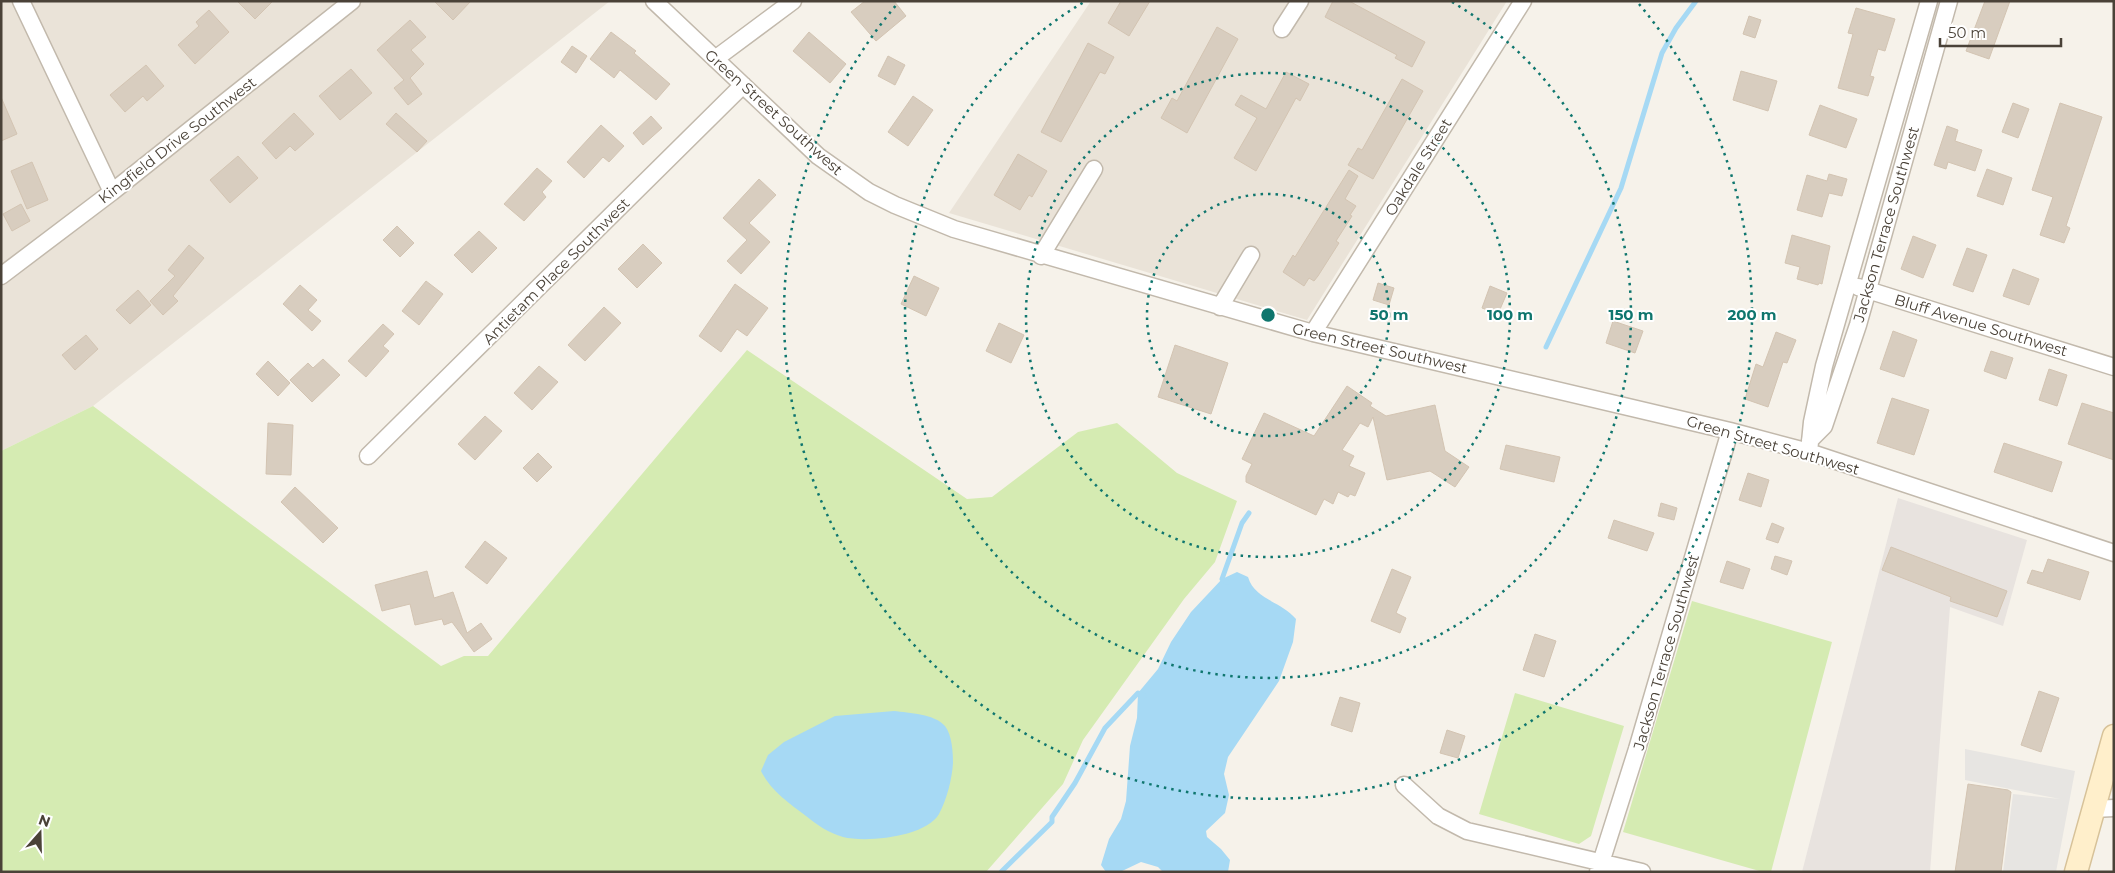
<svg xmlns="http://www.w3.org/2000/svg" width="2115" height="873" viewBox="0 0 2115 873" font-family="Montserrat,sans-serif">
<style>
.residential{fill:#eae3d8}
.industrial{fill:#e8e3df}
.green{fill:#d5ebb2}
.parking{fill:#e7e5e2}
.water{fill:#a6d9f4}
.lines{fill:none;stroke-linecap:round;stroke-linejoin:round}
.stream{stroke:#a6d9f4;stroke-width:5}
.building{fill:#d8cdbf;stroke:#d3c4b2}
.minor-casing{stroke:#c2b9ac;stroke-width:19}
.secondary-casing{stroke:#d7c299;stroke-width:25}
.minor{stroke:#fff;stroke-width:16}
.secondary{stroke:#ffefcb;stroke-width:22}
.ring{fill:none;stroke:#0f766e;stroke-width:2.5;stroke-dasharray:2.5 5}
.labels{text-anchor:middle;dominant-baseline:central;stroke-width:4;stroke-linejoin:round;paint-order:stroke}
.street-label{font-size:15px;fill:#4a4238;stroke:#fff}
.centre{fill:#0f766e;stroke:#fff;stroke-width:2.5}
.ring-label{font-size:15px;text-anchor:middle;font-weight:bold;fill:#0f766e;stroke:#fff;stroke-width:4;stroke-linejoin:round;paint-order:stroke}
</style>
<rect width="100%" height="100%" fill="#f6f2ea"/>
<path class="residential" d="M1 1H610L93 406 1 451Z
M1091 1H1507L1307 320 949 213Z"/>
<path class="industrial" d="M1898 498 2027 540 2003 626 1950 607 1930 872H1802Z"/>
<path class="green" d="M747 350 967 499 992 497 1078 432 1117 423 1177 473 1237 501 1215 562 1184 599 1083 740 1063 784 986 872H1V451L93 406 441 666 464 656H488Z
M1692 601 1832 642 1771 872H1763L1623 832Z
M1515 693 1624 726 1591 836 1579 844 1479 814Z"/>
<path class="parking" d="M1965 749 2075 771 2056 872H2003L2013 794 2060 799 1965 780Z"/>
<path class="water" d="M1237 572 1248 577C1255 600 1281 601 1296 619L1293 642 1279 681 1228 757 1224 774 1229 795 1225 813 1206 831 1207 837 1221 849 1230 860 1228 872H1163L1158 867 1141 862 1120 872H1106L1101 865 1109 839 1121 819 1126 801 1130 746 1137 718 1138 693 1158 669 1171 642 1191 612 1222 579Z
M894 711C909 713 935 714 945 726 952 735 953 752 953 763 952 779 947 799 939 814 926 837 866 843 843 837 829 833 817 825 806 816 790 804 770 790 761 771L768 755 784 742 835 716Z"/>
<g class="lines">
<path class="stream" d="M1546 347 1621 188 1662 53 1676 28 1696 1
M1227 582 1222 579 1242 523 1249 513
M1001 872 1052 822V817L1075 783 1105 728 1138 693 1144 696"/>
</g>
<path class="building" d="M237 1H273L255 19Z
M434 1H471L453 20Z
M865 1H894L906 16 876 41 851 12Z
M1121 1H1150L1129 36 1108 23Z
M1333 1H1349L1425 42 1412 67 1395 58 1397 55 1325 17Z
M1985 1H2010L1989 59 1966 51Z
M1856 8 1895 19 1885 51 1878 49 1870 76 1874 77 1868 96 1838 88 1853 34 1848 33Z
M209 10 229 32 195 64 178 45 199 26 196 22Z
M1749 16 1761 20 1755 38 1743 34Z
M410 20 426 37 411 50 424 64 410 78 422 94 408 105 394 88 404 80 377 50Z
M1217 27 1238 39 1187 133 1161 118 1172 98 1177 101Z
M611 32 636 51 634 53 670 84 656 100 620 70 614 78 590 59Z
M809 32 846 64 830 83 793 51Z
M1088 43 1114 57 1105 74 1100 72 1061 142 1041 132Z
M572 46 587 56 576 73 561 62Z
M888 56 905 65 895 85 878 76Z
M146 65 164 86 147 101 143 96 125 112 110 95Z
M351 69 372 93 340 120 319 96Z
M1741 71 1777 81 1768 111 1733 100Z
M1286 72 1309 84 1300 101 1296 98 1256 171 1234 158 1257 118 1235 105 1241 95 1266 109Z
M1402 79 1423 91 1373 179 1348 165 1358 148 1362 150Z
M913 96 933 110 908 146 888 132Z
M1 97 17 134 1 141Z
M2013 103 2029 109 2018 138 2002 132Z
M2060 103 2102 117 2066 226 2070 228 2064 243 2040 235 2053 197 2032 190Z
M1820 105 1857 119 1846 148 1809 135Z
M294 113 314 134 295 151 290 146 276 159 262 143Z
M396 113 427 141 417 152 386 124Z
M651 116 662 128 643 145 633 133Z
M601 125 624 146 609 162 603 157 584 178 567 162Z
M1947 126 1958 130 1955 141 1982 150 1975 171 1948 162 1946 169 1934 165Z
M1018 154 1047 171 1032 197 1029 195 1020 210 994 195Z
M238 156 258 178 230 203 210 180Z
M32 162 48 200 27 209 11 171Z
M537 168 552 181 542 192 546 197 524 221 504 204Z
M1987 169 2012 178 2003 205 1977 196Z
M1349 170 1358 176 1345 199 1356 206 1350 215 1352 216 1336 241 1339 243 1318 276 1314 281 1309 278 1304 286 1283 272 1293 255 1295 257Z
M1829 174 1847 179 1842 196 1829 193 1822 217 1797 210 1807 175 1827 181Z
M759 179 776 195 749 223 770 242 741 274 727 261 747 240 723 218Z
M21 204 30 221 12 231 3 214Z
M397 226 414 243 400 257 383 240Z
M479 231 497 248 472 273 454 255Z
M1792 235 1830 246 1822 284 1819 283 1818 285 1797 279 1800 267 1785 263Z
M1913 236 1936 245 1923 278 1901 269Z
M643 244 662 263 637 288 618 269Z
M189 245 204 258 173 296 178 301 163 315 150 301 175 276 168 270Z
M1967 248 1987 255 1973 292 1953 285Z
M2013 269 2039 279 2029 305 2003 296Z
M914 276 939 288 926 316 901 304Z
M426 281 443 294 419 325 402 311Z
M1378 283 1394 288 1389 305 1373 300Z
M735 284 768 308 747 336 737 329 721 352 699 336Z
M300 285 317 300 308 310 321 321 312 331 283 304Z
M1490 286 1507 293 1498 314 1482 308Z
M138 290 151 305 130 324 116 310Z
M604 307 621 323 585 361 568 345Z
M1613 321 1643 331 1635 353 1606 343Z
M999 323 1024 335 1011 363 986 351Z
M383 324 394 334 383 346 389 351 366 377 348 361Z
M1893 331 1917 340 1904 377 1880 369Z
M1776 332 1796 340 1787 363 1783 362 1768 407 1745 399 1756 364 1763 367Z
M86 335 98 349 75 370 62 355Z
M1175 345 1228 363 1211 414 1158 397Z
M1991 351 2013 358 2006 379 1984 371Z
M323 359 340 375 312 402 290 380 308 363 313 368Z
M268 361 290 383 278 396 256 374Z
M539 366 558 382 532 410 514 393Z
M2049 369 2067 375 2057 406 2039 400Z
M1347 386 1372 403 1370 406 1386 416 1435 405 1445 451 1469 467 1455 487 1430 471 1387 480 1373 417 1368 427 1360 423 1342 450 1354 456 1349 466 1365 473 1355 496 1350 494 1348 497 1338 492 1333 504 1324 499 1316 515 1246 482V476L1252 464 1242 459 1264 413 1314 436Z
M1892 398 1929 410 1914 455 1877 443Z
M2082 403 2114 413V460L2068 444Z
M485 416 502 431 475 460 458 444Z
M268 423 293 425 291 475 266 474Z
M2004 443 2062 462 2052 492 1994 472Z
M1506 445 1560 457 1554 482 1500 469Z
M538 453 552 467 537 482 523 468Z
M1748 473 1769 480 1761 507 1739 500Z
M295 487 338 528 323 543 281 502Z
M1661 503 1677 508 1674 520 1658 516Z
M1614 520 1654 533 1647 551 1608 538Z
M1772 523 1784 528 1778 543 1766 539Z
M485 541 507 558 487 584 465 567Z
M1891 547 2007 591 1997 617 1950 601 1951 597 1882 570Z
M1775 556 1792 561 1787 575 1771 569Z
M2048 559 2089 572 2080 600 2027 583 2032 570 2043 573Z
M1727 561 1750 569 1743 589 1720 582Z
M1392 569 1411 577 1396 613 1406 618 1400 633 1371 621Z
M427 571 434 598 453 592 467 633 481 623 492 639 474 652 452 622 444 625 442 619 415 625 410 604 382 611 375 585Z
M1535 634 1556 641 1544 677 1523 670Z
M2039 691 2059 698 2041 752 2021 745Z
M1340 697 1360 703 1352 732 1331 725Z
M1447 730 1465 736 1458 758 1440 753Z
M1968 784 2008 790 2011 792 2001 872H1955Z"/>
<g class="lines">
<defs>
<path id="minor" d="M21 1 112 192
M654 1 818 156 869 192 895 205 954 229 1313 333 1730 431 1809 452 2114 553
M1282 29 1300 1
M715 59 793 1
M1041 256 1094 169
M1 276 112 192 352 1
M1858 287 2114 367
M1220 307 1251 255
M1313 333 1523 1
M1810 440 1824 426 1858 325 1949 1
M1809 452 1812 422 1824 366 1929 1
M368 456 743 85
M1404 785 1438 816 1467 831 1642 872
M2093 809 2114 808
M1598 872 1637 749 1730 431"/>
<path id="secondary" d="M2076 872 2114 736"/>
</defs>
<use href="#minor" class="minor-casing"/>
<use href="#secondary" class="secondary-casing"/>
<use href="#minor" class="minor"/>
<use href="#secondary" class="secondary"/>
</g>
<g class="ring">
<circle cx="1268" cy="315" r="121"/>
<circle cx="1268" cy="315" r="242"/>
<path d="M1452 2A363 363 0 1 1 1084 2"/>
<path d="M1639 4A484 484 0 1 1 897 4"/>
</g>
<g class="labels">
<g class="street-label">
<text transform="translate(774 112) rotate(42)">Green Street Southwest</text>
<text transform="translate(177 140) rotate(-38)">Kingfield Drive Southwest</text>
<text transform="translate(1418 167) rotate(-58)">Oakdale Street</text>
<text transform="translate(1886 224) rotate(-74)">Jackson Terrace Southwest</text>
<text transform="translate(556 271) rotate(-45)">Antietam Place Southwest</text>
<text transform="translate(1981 325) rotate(17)">Bluff Avenue Southwest</text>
<text transform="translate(1380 348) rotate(13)">Green Street Southwest</text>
<text transform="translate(1773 445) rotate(16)">Green Street Southwest</text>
<text transform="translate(1666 652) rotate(-74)">Jackson Terrace Southwest</text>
</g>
</g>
<circle cx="1268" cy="315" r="8" class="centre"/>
<g class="ring-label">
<text x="1389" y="320">50 m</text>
<text x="1510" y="320">100 m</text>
<text x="1631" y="320">150 m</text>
<text x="1752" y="320">200 m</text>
</g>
<rect width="2115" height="873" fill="none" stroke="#4a4238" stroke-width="5"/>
<g transform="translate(40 833) rotate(20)" stroke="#ffffff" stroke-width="4" paint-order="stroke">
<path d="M0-4L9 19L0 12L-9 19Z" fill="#4a4238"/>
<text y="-8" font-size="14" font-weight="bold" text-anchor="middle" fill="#4a4238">N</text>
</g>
<path d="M1940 38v8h121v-8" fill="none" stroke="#4a4238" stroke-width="2.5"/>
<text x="1948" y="38" font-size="15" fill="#4a4238" stroke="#ffffff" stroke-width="4" paint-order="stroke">50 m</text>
</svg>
